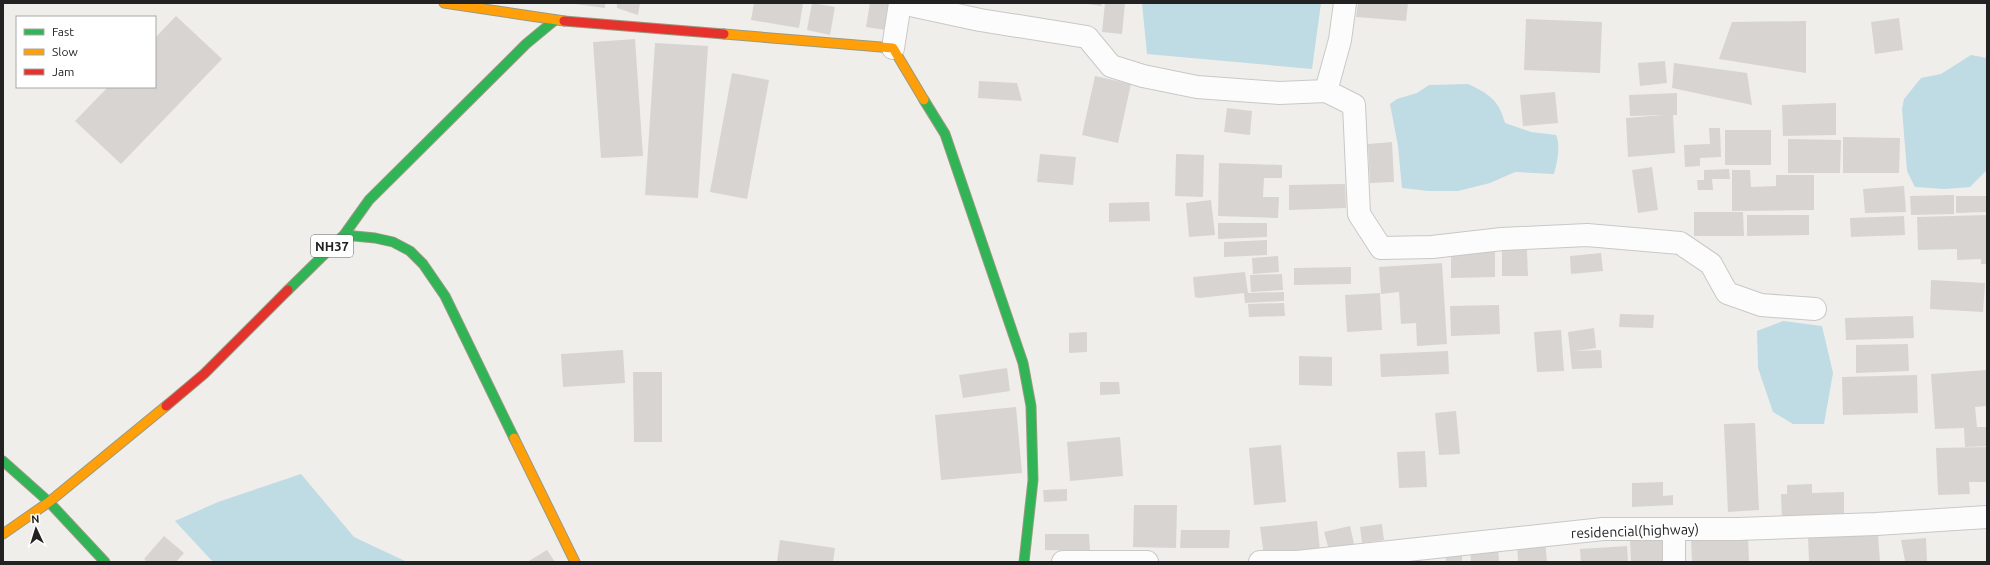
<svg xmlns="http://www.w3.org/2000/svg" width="1990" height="565" viewBox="0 0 1990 565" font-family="Ubuntu,sans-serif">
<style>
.water{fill:#bfdbe3}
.building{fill:#d7d4d2}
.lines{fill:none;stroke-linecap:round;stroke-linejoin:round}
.street-casing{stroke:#c9c8c7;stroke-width:24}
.fast-casing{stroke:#999a82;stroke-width:11}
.slow-casing{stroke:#999a82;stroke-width:11}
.jam-casing{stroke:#999a82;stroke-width:11}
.street{stroke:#fdfcfc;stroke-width:22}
.fast{stroke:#30b455;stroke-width:9}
.slow{stroke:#ff9f0a;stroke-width:9}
.jam{stroke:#e5322d;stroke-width:9}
.labels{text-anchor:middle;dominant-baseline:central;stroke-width:3.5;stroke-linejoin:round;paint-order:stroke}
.shield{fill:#fff;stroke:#646464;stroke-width:1}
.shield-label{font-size:13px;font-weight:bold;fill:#222}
.street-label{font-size:14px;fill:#222;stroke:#fff}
</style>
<rect width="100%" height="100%" fill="#f0eeeb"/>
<path class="water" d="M1142 3H1321L1312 69 1147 54Z
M1971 55 1987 58V170L1970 187 1945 189 1915 187 1907 171 1902 109 1904 99 1921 78 1941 74Z
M1468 84C1489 94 1499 100 1505 123L1531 132 1556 135C1561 147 1557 162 1554 174L1515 172 1490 183 1458 191H1429L1402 188 1398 146 1390 104 1397 99 1417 93 1429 85Z
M1783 321 1822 326 1833 373 1824 424H1793L1773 412 1758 368 1757 331Z
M301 474 354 537 407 562H213L175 521 218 502Z"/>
<path class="building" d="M568 3H605V8Z
M617 3H640L638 15 617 8Z
M754 3H803L799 28 751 20Z
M812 3 835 7 830 35 807 30Z
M870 3H896L892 31 866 27Z
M1081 3H1102L1101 6Z
M1105 3H1125L1122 34 1102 32Z
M1358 3H1408L1406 21 1356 17Z
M176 16 222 59 121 164 75 121 108 87H155V38Z
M1899 18 1903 50 1875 54 1871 22Z
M1526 19 1602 22 1600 73 1524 70Z
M1806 21V73L1719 59 1732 22Z
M635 39 643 156 601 158 593 42Z
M655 43 708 46 698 198 645 195Z
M1665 61 1667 83 1640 86 1638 63Z
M1674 63 1747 73 1752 105 1672 88Z
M732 73 769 80 747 199 710 192Z
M1095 76 1131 84 1118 143 1082 135Z
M979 81 1017 83 1022 101 978 98Z
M1555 92 1558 123 1523 126 1520 95Z
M1677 93V115H1673L1675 153 1628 157 1626 118 1664 115 1630 116 1629 95Z
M1836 103V135L1783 136 1782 105Z
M1227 108 1252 111 1250 135 1224 132Z
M1709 128H1720L1721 157 1700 158V166L1685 167 1684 145 1710 144Z
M1725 130H1771V165H1725Z
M1843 137 1900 138 1899 173H1843Z
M1788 139 1841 140 1840 173H1788Z
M1392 142 1394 182 1370 183 1368 144Z
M1040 154 1076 157 1073 185 1037 182Z
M1176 154 1204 155 1203 197 1175 196Z
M1219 163 1282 165V178H1264L1263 197H1279L1278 218 1218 216Z
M1652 167 1658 210 1638 213 1632 170Z
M1729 169 1730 179H1712L1713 190H1698L1697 180H1704V170Z
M1732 170H1750L1751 187 1776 186V175H1814V210L1732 211Z
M1345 184 1346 208 1289 210V185Z
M1904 186 1906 212 1865 213 1863 189Z
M1954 195V214L1911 215 1910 196Z
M1956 196H1987V212L1956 213Z
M1211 200 1215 235 1189 237 1186 203Z
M1149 202 1150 221 1109 222V203Z
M1694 212H1743L1744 236H1694Z
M1747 215H1809V235L1747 236Z
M1987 215V264H1981V259L1957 260V249L1918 250 1917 217Z
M1904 216 1905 235 1851 237 1850 218Z
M1218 223H1267V237L1218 239Z
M1267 240V255L1224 257V242Z
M1502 250H1527L1528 276H1502Z
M1495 252V277L1451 278V253Z
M1601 253 1603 271 1571 274 1570 256Z
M1278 256 1279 272 1253 274 1252 258Z
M1442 263 1447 344 1417 346 1416 323 1401 324 1399 292 1381 294 1379 267Z
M1351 267V284L1294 285V268Z
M1245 272 1248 293 1284 292V301L1245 303 1244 293 1199 298 1195 297 1193 277Z
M1282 274 1283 290 1251 292 1250 275Z
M1931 280 1985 283 1983 312 1930 309Z
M1380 293 1382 330 1347 332 1345 295Z
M1284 303 1285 316 1249 317 1248 304Z
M1499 305 1500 334 1451 336 1450 306Z
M1620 314 1654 315 1653 328 1619 327Z
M1913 316 1914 338 1846 340 1845 318Z
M1594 328 1596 348 1575 351 1601 350 1602 368 1572 369 1568 332Z
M1561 330 1564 371 1537 372 1534 332Z
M1087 332V352L1069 353V333Z
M1908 344 1909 371 1856 373V345Z
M623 350 625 383 563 387 561 354Z
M1448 351 1449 374 1381 377 1380 354Z
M1299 356 1332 357V386L1299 385Z
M1007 368 1010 391 963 398 959 375Z
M1987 370V406L1975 407 1977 427H1987V446L1965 447 1964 428 1935 429 1931 374Z
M633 372H662V442H634Z
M1917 375 1918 413 1843 415 1842 377Z
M1100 382H1119L1120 394 1100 395Z
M1016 407 1022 473 941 480 935 415Z
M1456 411 1460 454 1439 455 1435 413Z
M1755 423 1759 510 1728 512 1724 424Z
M1120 437 1123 476 1070 481 1067 442Z
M1281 445 1286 502 1254 505 1249 448Z
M1987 447V482H1969L1970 494 1938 495 1936 448Z
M1425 451 1427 487 1399 488 1397 452Z
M1663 482V496L1673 495V505L1632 507V483Z
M1812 484V493L1844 492V518L1782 520 1781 494H1787V485Z
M1067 489V501L1044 502 1043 490Z
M1134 505H1177L1176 548 1133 547Z
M1317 521 1320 550 1264 556 1260 527Z
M1382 524 1384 540 1362 543 1360 527Z
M1350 526 1354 544 1329 550 1324 532Z
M1181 530H1230L1229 548H1180Z
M1045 534H1089L1090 551 1045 550Z
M1878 534 1880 562H1809L1808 537Z
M1748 535 1749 561 1692 562 1691 538Z
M164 536 184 553 176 562H147L144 559Z
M1666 537 1668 562H1631L1630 539Z
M1926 538 1927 562H1901L1905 561 1901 540Z
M780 540 835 548 833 562H777Z
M1545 540 1547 562H1518L1517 542Z
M1498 545 1499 562H1471L1470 547Z
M1627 546 1628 562H1581L1580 549Z
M1462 548V562H1446L1445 549Z
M547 550 555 562H527Z"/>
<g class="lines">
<defs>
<path id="street" d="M901 3 980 20 1087 37 1111 66 1143 76 1197 87 1279 93 1326 91 1354 105 1359 214 1381 248 1432 247 1502 239 1587 235 1680 243 1711 264 1727 293 1761 305 1815 309
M893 48 900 3
M1326 91 1340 40 1345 3
M1674 529V562
M1063 562H1147
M1260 562H1297L1603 529H1738L1876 524 1987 517"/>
<path id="fast" d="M924 100 945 134 1023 363 1031 406 1033 480 1024 562
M344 235 369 200 526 44 555 20
M288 290 344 235 375 238 393 242 410 251 423 264 445 296 514 438
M3 461 49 502 105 562"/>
<path id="slow" d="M444 3 564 21
M724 34 893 48 924 100
M514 438 575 562
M3 534 49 502 166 406"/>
<path id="jam" d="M564 21 724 34
M166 406 204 374 288 290"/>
</defs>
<use href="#street" class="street-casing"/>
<use href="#fast" class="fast-casing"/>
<use href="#slow" class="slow-casing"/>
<use href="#jam" class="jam-casing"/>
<use href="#street" class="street"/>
<use href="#fast" class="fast"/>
<use href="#slow" class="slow"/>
<use href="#jam" class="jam"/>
</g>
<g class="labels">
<rect class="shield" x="311" y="235" width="42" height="22" rx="3"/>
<g class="shield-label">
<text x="332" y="246">NH37</text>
</g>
<g class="street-label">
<text transform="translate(1635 531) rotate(-2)">residencial(highway)</text>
</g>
</g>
<rect width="1990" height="565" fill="none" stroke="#222222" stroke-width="8"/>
<rect x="16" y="16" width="140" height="72" fill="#ffffff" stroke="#a7a7a7"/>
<rect x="24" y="29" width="20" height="6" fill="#30b455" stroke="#a7a7a7"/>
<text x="52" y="36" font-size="12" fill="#222222">Fast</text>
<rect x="24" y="49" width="20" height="6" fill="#ff9f0a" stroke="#a7a7a7"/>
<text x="52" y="56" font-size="12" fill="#222222">Slow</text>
<rect x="24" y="69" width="20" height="6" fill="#e5322d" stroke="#a7a7a7"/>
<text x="52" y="76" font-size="12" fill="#222222">Jam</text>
<g transform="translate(36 529) rotate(356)" stroke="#ffffff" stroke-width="3" paint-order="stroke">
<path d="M0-3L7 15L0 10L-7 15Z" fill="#222222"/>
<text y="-6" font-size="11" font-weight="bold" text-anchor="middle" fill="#222222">N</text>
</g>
</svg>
